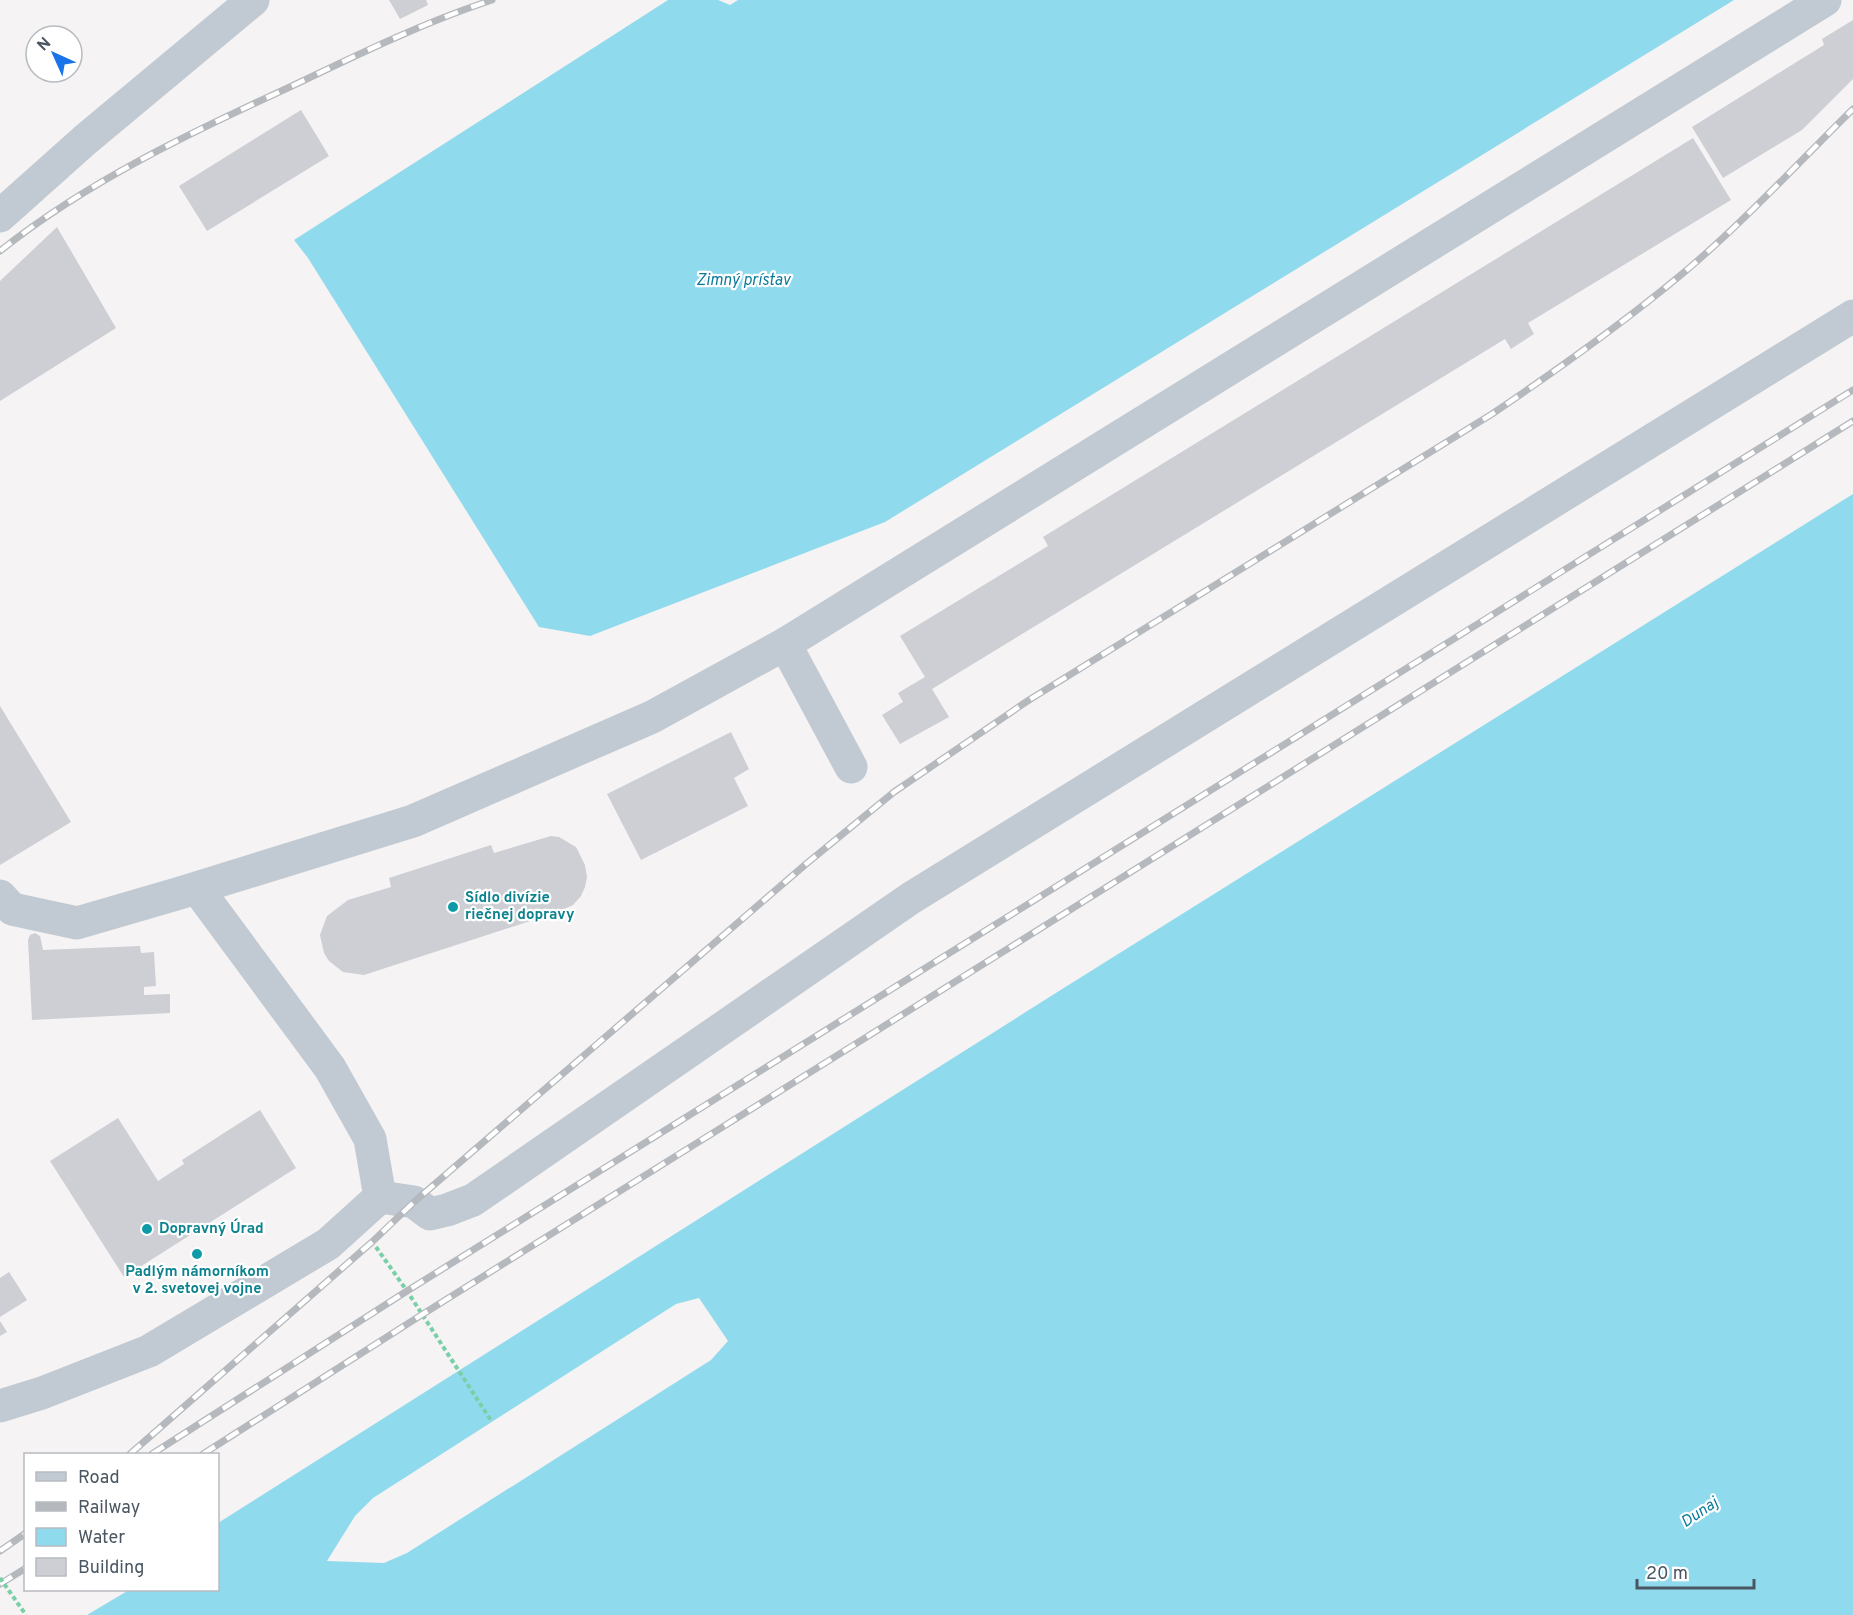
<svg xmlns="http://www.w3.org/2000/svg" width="1853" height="1615" viewBox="0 0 1853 1615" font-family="Overpass,sans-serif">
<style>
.water{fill:#90daee}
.pier{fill:#f5f3f3}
.building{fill:#cdcfd5}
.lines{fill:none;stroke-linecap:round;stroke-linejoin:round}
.path{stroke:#7ad0a6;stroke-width:4;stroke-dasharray:4.5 3;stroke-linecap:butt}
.minor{stroke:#c1cad2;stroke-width:33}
.rail-casing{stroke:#b5b8bd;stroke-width:7}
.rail{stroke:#fff;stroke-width:4.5;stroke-dasharray:14;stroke-linecap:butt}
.path-bridge{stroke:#7ad0a6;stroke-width:4;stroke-dasharray:4.5 3;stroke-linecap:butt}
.culture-dot{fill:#0f9aa8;stroke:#fff;stroke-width:2}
.labels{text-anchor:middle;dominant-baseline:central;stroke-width:4.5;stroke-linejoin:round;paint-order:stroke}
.culture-label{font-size:15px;font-weight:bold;fill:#0d838f;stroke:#fff;text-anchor:start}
.water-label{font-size:16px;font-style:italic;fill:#0c7c9b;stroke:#fff}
</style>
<rect width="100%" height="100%" fill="#f5f3f3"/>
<path class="water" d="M668 0H718L730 5 738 0H1734L885 522 590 636 539 627 308 258 294 240Z
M1853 494V1615H87L129 1590H218V1523L1051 996Z"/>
<path class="pier" d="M699 1298 728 1341 711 1360 407 1553 384 1563 327 1561 355 1516 373 1498 676 1304Z"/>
<path class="building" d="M389 0H426L428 5 400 19Z
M1853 20V79L1802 130 1723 178 1692 127 1824 45 1822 39Z
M301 110 329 156 207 231 179 186Z
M1693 138 1731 200 1528 323 1534 334 1511 349 1505 339 932 689 949 717 900 744 882 715 903 702 898 693 925 677 900 636 1048 546 1043 537Z
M57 227 116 328 0 401V281Z
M0 706 71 822 0 865Z
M731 732 749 769 734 778 748 806 641 860 607 794Z
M551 836 559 837 576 847 585 865 587 877 585 887 581 896 573 905 558 912 364 975 343 972 329 961 324 953 320 935 327 916 348 900 391 887 389 878 491 845 494 853Z
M35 933 40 936 43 950 140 946 141 953 154 952 156 986 144 987V995L170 994V1013L32 1020 28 940 30 935Z
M260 1110 296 1168 124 1277 50 1161 118 1118 158 1181 184 1164 182 1160Z
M9 1272 27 1300 0 1317V1278Z
M0 1321 7 1332 0 1336Z"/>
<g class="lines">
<path class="path" d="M376 1247 407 1291 492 1422"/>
<path class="minor" d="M0 216 85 140 253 0
M785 644 851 767
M197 888 330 1068 370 1139 380 1197 414 1202 430 1214 447 1210 473 1200 911 898 1853 316
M0 896 12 909 77 923 180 893 413 821 652 717 785 644 1825 0
M0 1406 42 1393 149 1351 328 1244 380 1197"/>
<defs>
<path id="rail" d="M0 251C88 181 190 133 292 86 357 55 422 23 492 0
M130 1454 372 1242 414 1202 806 864 894 792 1029 700 1492 414C1557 370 1622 324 1682 274 1743 223 1797 164 1853 109
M152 1454 407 1291 1853 390
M203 1454 423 1314 1853 421
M0 1551 26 1533
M0 1584 26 1568"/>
</defs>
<use href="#rail" class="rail-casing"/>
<use href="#rail" class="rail"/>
<path class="path-bridge" d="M0 1578 26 1615"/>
</g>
<g class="culture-dot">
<circle cx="453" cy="907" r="6"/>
<circle cx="147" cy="1229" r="6"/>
<circle cx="197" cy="1254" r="6"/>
</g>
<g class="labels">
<g class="culture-label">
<text x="465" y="898">Sídlo divízie<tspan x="465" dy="17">riečnej dopravy</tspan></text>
<text x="159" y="1229">Dopravný Úrad</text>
<text x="197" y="1272" text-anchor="middle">Padlým námorníkom<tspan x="197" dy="17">v 2. svetovej vojne</tspan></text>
</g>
<g class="water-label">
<text x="743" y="281">Zimný prístav</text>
<text transform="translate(1700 1513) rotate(-34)">Dunaj</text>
</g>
</g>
<rect x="24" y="1453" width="195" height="138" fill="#ffffff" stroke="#b7bbc0" stroke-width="1.5"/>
<rect x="36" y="1472" width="30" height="9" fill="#c1cad2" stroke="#b7bbc0" stroke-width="1.5"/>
<text x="78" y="1483" font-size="18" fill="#4a5661">Road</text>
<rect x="36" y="1502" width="30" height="9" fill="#b5b8bd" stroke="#b7bbc0" stroke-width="1.5"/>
<text x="78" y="1513" font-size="18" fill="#4a5661">Railway</text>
<rect x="36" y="1528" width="30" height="18" fill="#90daee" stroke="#b7bbc0" stroke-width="1.5"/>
<text x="78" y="1543" font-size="18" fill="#4a5661">Water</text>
<rect x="36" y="1558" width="30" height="18" fill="#cdcfd5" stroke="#b7bbc0" stroke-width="1.5"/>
<text x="78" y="1573" font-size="18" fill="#4a5661">Building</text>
<g transform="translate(54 54) rotate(315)"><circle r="28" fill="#ffffff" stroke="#b7bbc0" stroke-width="1.5"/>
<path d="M0-4.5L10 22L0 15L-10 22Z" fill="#1a73e8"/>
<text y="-9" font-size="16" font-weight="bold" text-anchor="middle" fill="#4a5661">N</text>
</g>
<path d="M1637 1579v9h117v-9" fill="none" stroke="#4a5661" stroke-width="3"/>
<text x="1646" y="1579" font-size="18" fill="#4a5661" stroke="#ffffff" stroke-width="4.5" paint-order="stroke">20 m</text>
</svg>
